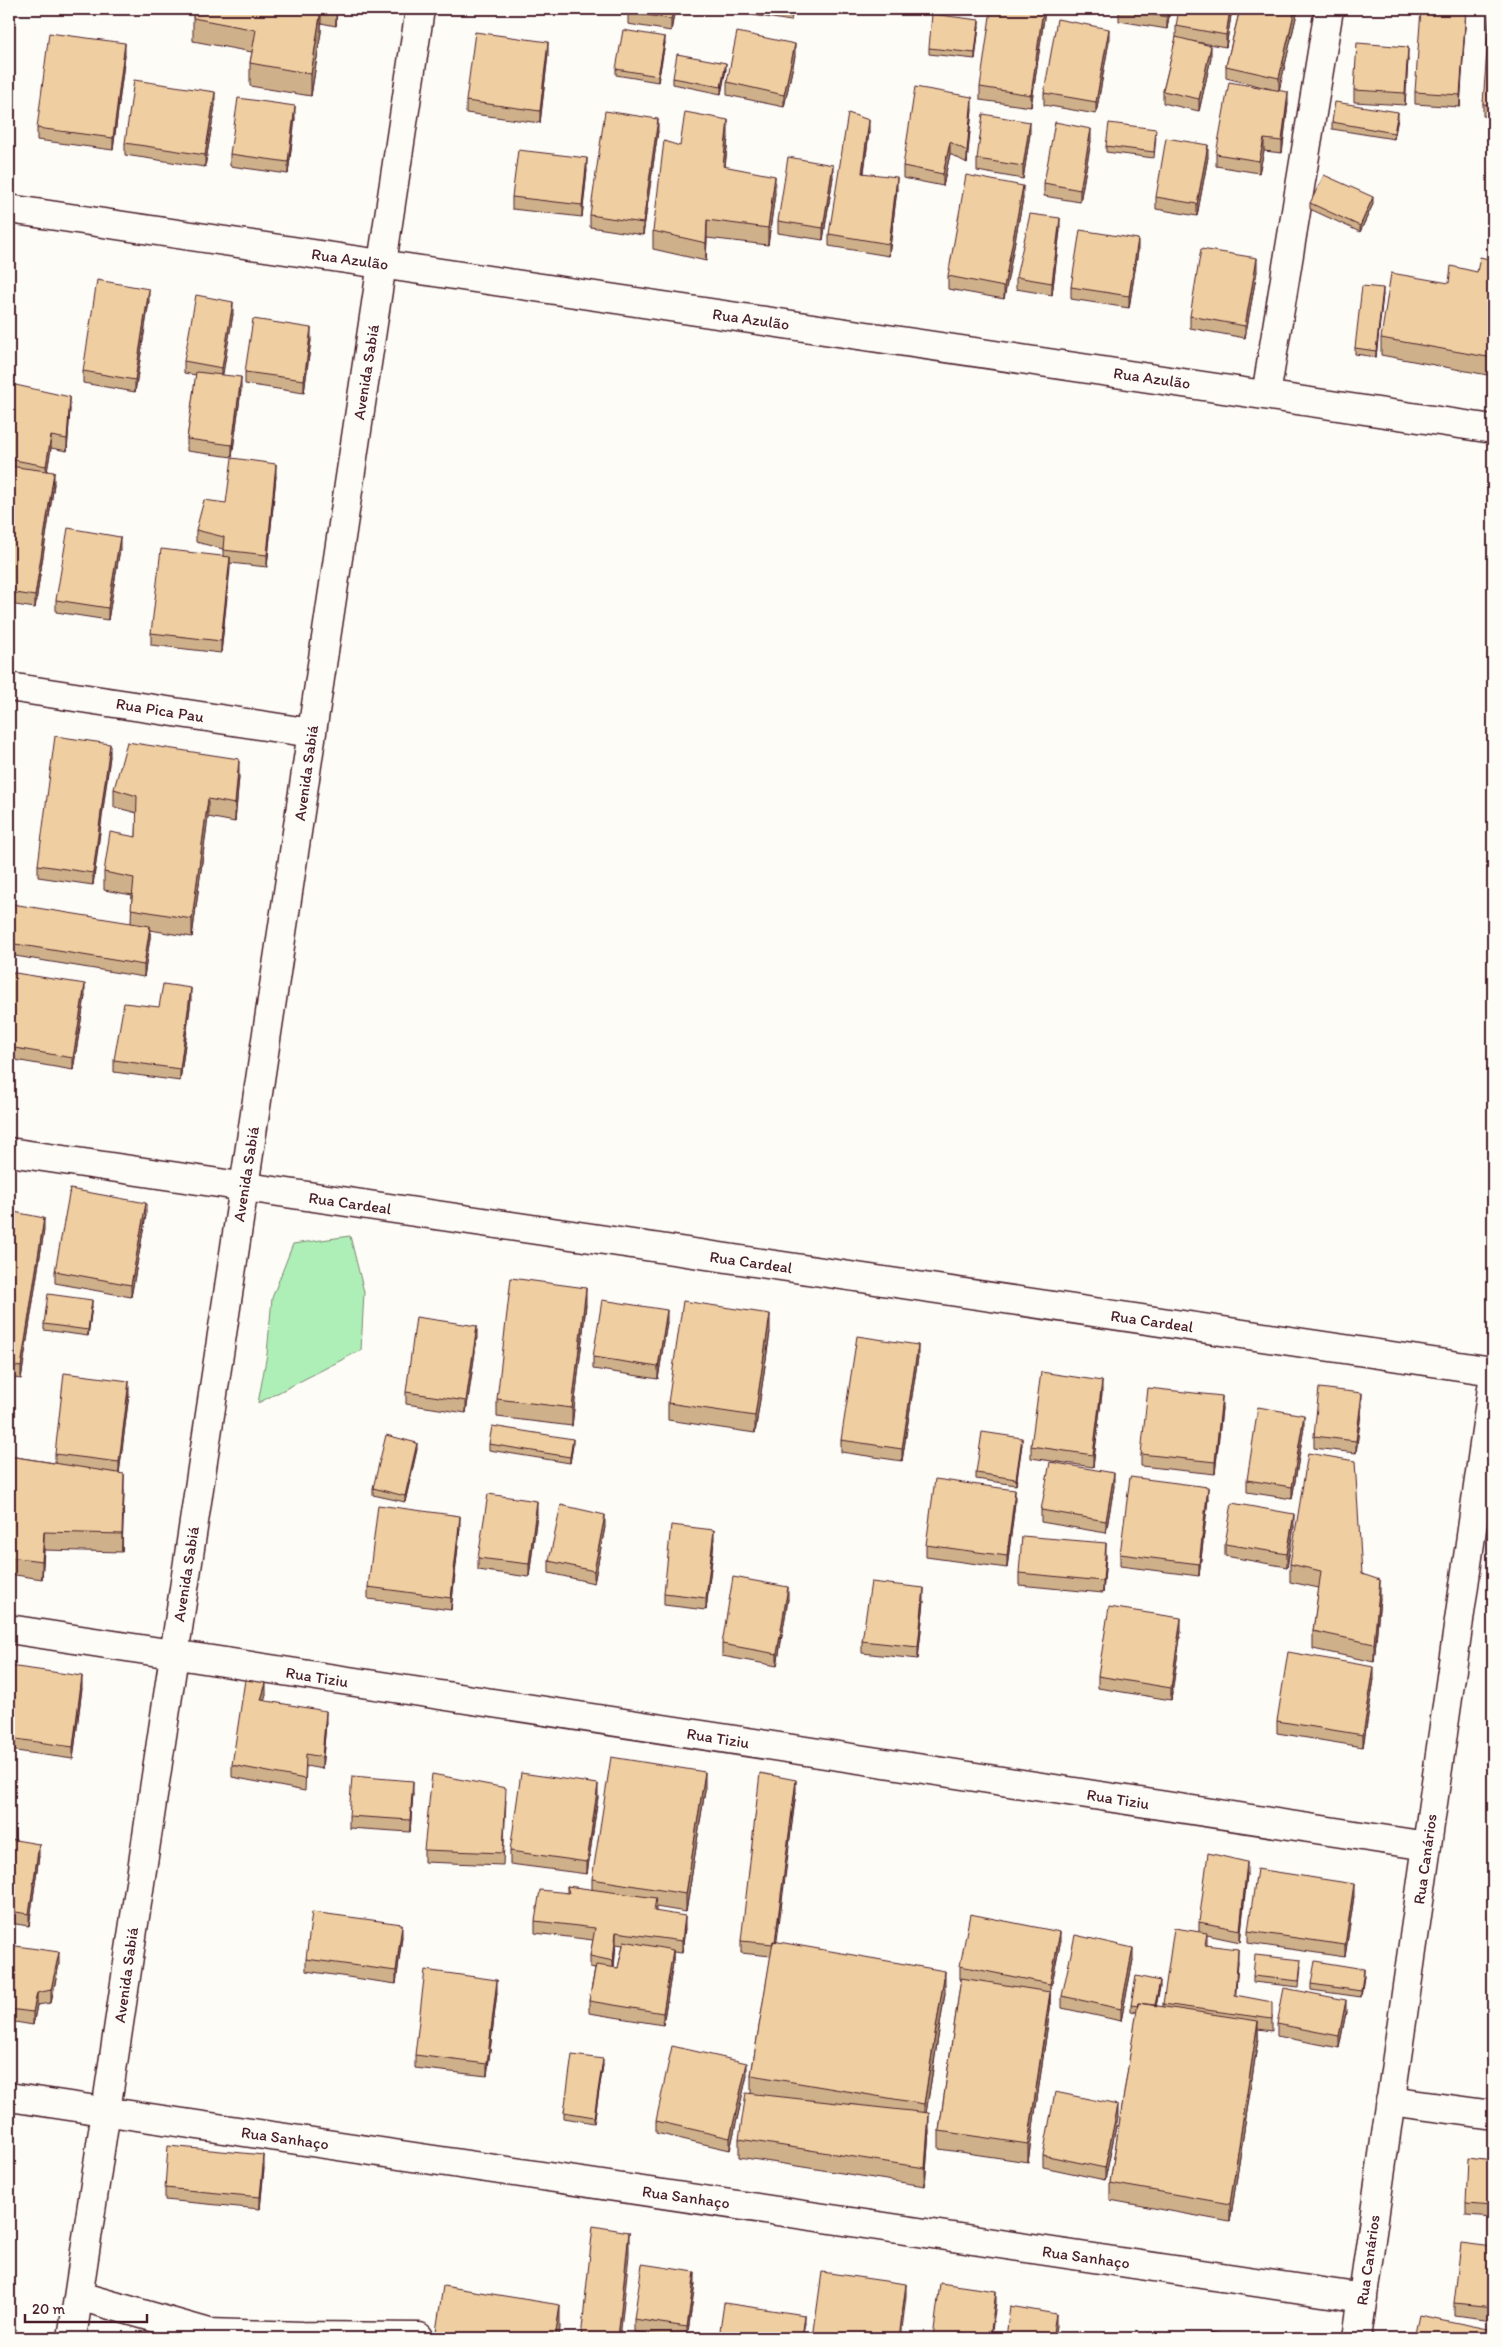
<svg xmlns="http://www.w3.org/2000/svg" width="1502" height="2347" viewBox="0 0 1502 2347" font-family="Itim,sans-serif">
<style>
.green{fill:#aeefb7;stroke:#7c8771}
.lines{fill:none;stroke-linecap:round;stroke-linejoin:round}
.minor-casing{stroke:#4a1f2b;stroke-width:31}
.minor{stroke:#fdfcf7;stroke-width:28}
.wall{fill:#ceb18a;stroke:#4a1f2b;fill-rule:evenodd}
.shaded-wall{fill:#a79071;stroke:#4a1f2b}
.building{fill:#efcea1;stroke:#4a1f2b}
.labels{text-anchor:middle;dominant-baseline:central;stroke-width:4;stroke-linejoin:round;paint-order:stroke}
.street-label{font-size:16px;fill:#4a1f2b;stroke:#fdfcf7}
</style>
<rect width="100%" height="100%" fill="#fdfcf7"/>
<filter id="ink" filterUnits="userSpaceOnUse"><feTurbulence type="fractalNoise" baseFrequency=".02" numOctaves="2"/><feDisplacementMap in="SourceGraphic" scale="10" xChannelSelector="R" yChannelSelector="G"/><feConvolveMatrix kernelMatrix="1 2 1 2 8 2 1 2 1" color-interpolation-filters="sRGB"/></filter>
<g filter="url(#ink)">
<path class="green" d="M350 1236 364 1292 361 1350 258 1403 267 1354 272 1298 293 1244Z"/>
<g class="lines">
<defs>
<path id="minor" d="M9 209 1493 429
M1266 395 1329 9
M9 687 312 733
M9 1152 1493 1371
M9 1629 1427 1846
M9 2097 1363 2298
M1390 2101 1493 2115
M79 2296 209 2333 302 2336 419 2337
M72 2338 420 9
M1357 2338 1493 1381"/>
</defs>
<use href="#minor" class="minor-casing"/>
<use href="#minor" class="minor"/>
</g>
<path class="wall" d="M182 9H337L336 26 321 23V32L311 96 250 86V63L252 52 193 41V18L194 11Z
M675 9 671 31 628 24V12Z
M753 9H793L791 21 753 15Z
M905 9H930V11Z
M1044 9V18L1031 107 980 100V87Z
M1119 9H1170L1167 29 1119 21Z
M1232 9 1226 47 1190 41 1211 58 1199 111 1163 103V91L1176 38V26Z
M1240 9H1298L1279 90 1288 104 1282 153 1264 151 1259 173 1216 166V154L1271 89 1226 78V66Z
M1466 9 1460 107 1415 104V92Z
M1493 9V117L1483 116V104Z
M979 26 975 59 929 54V48Z
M1109 41 1096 114 1044 105V93Z
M665 43 658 82 616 75V69Z
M548 54 540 123 466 113V101Z
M125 55 113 150 37 140V128Z
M795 56 784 107 727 95V82Z
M1408 59 1405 105 1354 102V90Z
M726 69 721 94 673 84V78Z
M215 105 205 167 125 155V143Z
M972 109 967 163 950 154 943 186 903 178V166Z
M295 118 288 174 230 166V154Z
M1398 118 1394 139 1332 129V122Z
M658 131 643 235 590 227V215Z
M869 132 864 173 897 189 889 256 829 246V234Z
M1030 134 1023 179 977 171V159Z
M1156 136 1154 158 1106 152V146Z
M728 138 725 167 775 193 768 245 707 238 706 261 653 249V231L680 146Z
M1091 141 1080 202 1044 196V183Z
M1208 157 1197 216 1156 209V197Z
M587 170 582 217 512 209V197Z
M833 177 823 240 778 233V221Z
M1023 198 1004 299 948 289V276Z
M1310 203 1373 204 1360 232 1310 209Z
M1060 230 1052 295 1016 289V277Z
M1138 251 1129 308 1071 299V287Z
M1493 260V376L1381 355V338L1449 283 1477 272Z
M1257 271 1245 338 1190 328V316Z
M1383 294 1376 357 1355 354V348Z
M149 301 135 392 83 383V371Z
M233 314 222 375 241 390 232 457 187 451V439L196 375 184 373V361Z
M311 340 304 393 245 384V372Z
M9 365 13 378 12 384 70 409 67 451 51 448 47 471 54 484 35 608 9 604Z
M276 476 267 567 230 563 221 653 151 645V633L223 556V549L196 542V530L226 503Z
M120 549 108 620 56 612V600Z
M110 756 93 885 38 877V865Z
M239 777 235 822 208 817 192 937 150 930V938L144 977 9 955V925L131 923 132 895 104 890V872L136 837 137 813 114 807V789Z
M9 972 85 996 73 1070 9 1059Z
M191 1000 180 1081 114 1072V1060L159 1007Z
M9 1211 44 1230 21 1379 9 1377Z
M146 1215 131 1297 55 1283V1271Z
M586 1305 572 1426 497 1417V1399Z
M92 1306 88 1336 44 1330V1324Z
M667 1322 658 1379 593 1369V1357Z
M770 1332 755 1433 668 1420V1403Z
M477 1338 466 1413 406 1404V1392Z
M918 1357 902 1461 841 1452V1440Z
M1102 1393 1093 1467 1031 1458V1446Z
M129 1394 119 1473 124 1491 122 1552 44 1550 42 1579 9 1574V1456L55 1463V1454Z
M1362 1405 1356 1453 1314 1448V1436Z
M1222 1408 1215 1474 1141 1466V1454Z
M1304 1427 1292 1499 1247 1492V1480Z
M489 1444 573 1445 570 1463 489 1450Z
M1022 1444 1016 1485 976 1479V1473Z
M417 1449 405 1502 373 1495V1488Z
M1114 1486 1106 1533 1041 1522V1510Z
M1208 1499 1199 1576 1120 1566V1554Z
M1015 1502 1007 1568 926 1557V1545Z
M537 1514 529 1577 478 1570V1558Z
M1294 1526 1287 1567 1225 1556V1544Z
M605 1527 594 1583 549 1573V1561Z
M460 1528 451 1610 368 1599V1587Z
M714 1542 706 1610 664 1605V1593Z
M1106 1556 1103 1593 1019 1585V1573Z
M1290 1564 1362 1574 1380 1598 1374 1662 1313 1649V1631L1319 1588 1290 1582Z
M788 1599 777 1666 722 1656V1644Z
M924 1601 918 1659 862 1653V1641Z
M1181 1631 1171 1700 1098 1688V1676Z
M9 1666 82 1688 73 1759 9 1750Z
M1374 1679 1363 1747 1277 1733V1721Z
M266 1695 264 1701 326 1723 322 1769 306 1766 305 1791 232 1777V1765Z
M705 1790 686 1912 656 1907V1911L685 1928 682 1953 673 1952V1963L663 2025 589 2013V2001L595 1969 590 1968V1956L593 1940 535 1933V1921L567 1893V1886L592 1890V1879ZM616 1944 623 1945 618 1968H614Z
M796 1792 776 1942 945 1993 926 2113 929 2131 925 2186 739 2157V2139L751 2094V2075L771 1956 741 1953V1941Z
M413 1793 410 1832 349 1828V1816Z
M598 1797 587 1874 510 1864V1851Z
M506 1800 503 1865 424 1862V1850Z
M9 1839 39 1856 29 1926 9 1923Z
M1247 1874 1240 1942 1207 1935V1945L1238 1961 1235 1995 1272 2015V2031L1258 2029V2039L1230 2222 1110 2200V2183L1137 2012 1131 2011V2005L1160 1987 1156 2006 1163 2007V2004L1199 1932V1922Z
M1493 1883V1936H1488V1923Z
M1354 1896 1345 1957 1248 1943V1931Z
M402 1936 396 1984 306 1971V1959Z
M1060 1944 1050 1993V2009L1028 2162 939 2149V2131L961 1979H960V1966Z
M9 1945 59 1964 51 2003 37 2005 33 2025 9 2021Z
M1133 1960 1121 2021 1062 2008V1996Z
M1301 1966 1299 1987 1253 1982V1976Z
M1364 1975 1361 1997 1311 1990V1984Z
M497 1992 487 2076 415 2068V2055Z
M1346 2012 1339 2048 1277 2036V2024Z
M603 2065 594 2123 564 2118V2112Z
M747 2075 730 2150 656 2133V2121Z
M1118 2117 1105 2180 1043 2167V2155Z
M1493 2161V2218L1466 2216V2204Z
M264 2168 260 2209 165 2200V2188Z
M1493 2247V2320L1454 2315V2303Z
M695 2284 687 2338H680L634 2332V2319Z"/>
<path class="shaded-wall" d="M321 9V32L311 96V74Z
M336 9H337L336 26Z
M673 9H675L671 31V19Z
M1043 9 1044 18 1031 107V95Z
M1168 9H1170L1167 29V17Z
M1230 9H1232L1226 47V35Z
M1295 9H1298L1279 91V78Z
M1466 9 1460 107V95Z
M979 20V26L975 59V53Z
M1109 29V41L1096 114V102Z
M665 37V43L658 82V76Z
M548 42V54L540 123V111Z
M125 43V55L113 150V138Z
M795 44V56L784 107V95Z
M1211 46V58L1199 111V99Z
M1408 47V59L1405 105V93Z
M726 63V69L721 94V87Z
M215 92V105L205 167V155Z
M1288 92V104L1282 153V141Z
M972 97V109L967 163V151Z
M295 106V118L288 174V162Z
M1398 112V118L1394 139V133Z
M658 119V131L643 235V223Z
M728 120V138L723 184V166Z
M869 120V132L862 185V173Z
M1030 122V134L1023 179V166Z
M1091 129V141L1080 202V190Z
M1264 139V151L1259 173V161Z
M950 142V154L943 186V174Z
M1208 145V157L1197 216V204Z
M587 158V170L582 217V205Z
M833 165V177L823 240V228Z
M775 176V193L768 245V228Z
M897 177V189L889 256V244Z
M1023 186V198L1004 299V287Z
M1373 197V204L1360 232V226Z
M1060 218V230L1052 295V283Z
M707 220V238L706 261V243Z
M1138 239V251L1129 308V296Z
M1257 258V271L1245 338V326Z
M1383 288V294L1376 357V351Z
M149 289V301L135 392V380Z
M233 302V314L222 380V368Z
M311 328V340L304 393V380Z
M13 366V378L11 396V384Z
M241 377V390L232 457V445Z
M70 397V409L67 451V439Z
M51 436V448L46 478V466Z
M276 464V476L267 567V555Z
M54 472V484L35 608V596Z
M120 537V549L108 620V608Z
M230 557V569L221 653V641Z
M110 744V756L93 885V873Z
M239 759V777L235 822V804Z
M208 799V817L192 937V919Z
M150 926V938L144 977V965Z
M85 984V996L73 1070V1058Z
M191 988V1000L180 1081V1069Z
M146 1203V1215L131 1297V1285Z
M44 1218V1230L21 1379V1367Z
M586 1288V1305L572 1426V1408Z
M92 1300V1306L88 1336V1330Z
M667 1310V1322L658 1379V1367Z
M770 1314V1332L755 1433V1416Z
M477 1326V1338L466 1413V1401Z
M918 1345V1357L902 1461V1449Z
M129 1381V1394L119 1474V1462Z
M1102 1381V1393L1093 1467V1455Z
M1362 1393V1405L1356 1453V1441Z
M1222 1396V1408L1215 1474V1462Z
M1304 1415V1427L1292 1499V1487Z
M1022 1438V1444L1016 1485V1479Z
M573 1439V1445L570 1463V1457Z
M417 1443V1449L405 1502V1496Z
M1114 1473V1486L1106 1533V1521Z
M124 1474V1491L122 1552V1534Z
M1208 1487V1499L1199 1576V1564Z
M1015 1490V1502L1007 1568V1556Z
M537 1501V1514L529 1577V1564Z
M1294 1514V1526L1287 1567V1554Z
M605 1515V1527L594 1583V1571Z
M460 1516V1528L451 1610V1598Z
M714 1530V1542L706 1610V1598Z
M44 1532V1550L42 1579V1561Z
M1106 1543V1556L1103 1593V1581Z
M1380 1580V1598L1374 1662V1644Z
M788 1587V1599L777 1666V1654Z
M924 1588V1601L918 1659V1647Z
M1181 1618V1631L1171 1700V1688Z
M1374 1667V1679L1363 1747V1735Z
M82 1676V1688L73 1759V1747Z
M266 1683V1695L261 1713V1700Z
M326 1711V1723L322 1769V1757Z
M705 1772V1790L686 1912V1894Z
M796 1780V1792L775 1956V1944Z
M413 1781V1793L410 1832V1820Z
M598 1784V1797L587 1874V1862Z
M39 1844V1856L29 1926V1914Z
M1247 1862V1874L1240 1942V1930Z
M1354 1884V1896L1345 1957V1945Z
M685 1916V1928L682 1953V1941Z
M402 1924V1936L396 1984V1971Z
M616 1932V1944L613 1973V1961Z
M1060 1932V1944L1050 1993V2009L1028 2162V2144L1050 1996V1984Z
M1133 1948V1960L1121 2021V2009Z
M1238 1949V1961L1235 2007V1995Z
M673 1950V1963L663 2025V2013Z
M59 1952V1964L51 2003V1990Z
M1364 1969V1975L1361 1997V1991Z
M945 1971V1993L924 2126V2104Z
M497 1980V1992L487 2076V2064Z
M1160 1981V1987L1154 2016V2010Z
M37 1993V2005L33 2025V2012Z
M1346 2000V2012L1339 2048V2036Z
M1258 2021V2039L1230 2222V2204Z
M603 2059V2065L594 2123V2117Z
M747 2063V2075L730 2150V2138Z
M1118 2105V2117L1105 2180V2168Z
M929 2113V2131L925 2186V2168Z
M264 2155V2168L260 2209V2197Z
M629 2232V2255L620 2338H618Z
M695 2272V2284L687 2338V2327Z
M906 2284V2296L901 2338H899Z
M996 2291V2303L991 2338H990Z
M560 2305V2328L559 2338H555Z
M1056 2314V2326L1054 2338H1052Z
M805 2315V2327L804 2338H802Z"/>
<path class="building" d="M194 9H321L311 74 250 63 256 30 193 18Z
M628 9H673L671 19 628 12Z
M753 9H792L791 15Z
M991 9H1043L1031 95 980 87Z
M1119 9H1168L1167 17Z
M1179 9H1230L1226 35 1176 26Z
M1240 9H1295L1279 78 1226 66Z
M1421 9H1466L1460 95 1415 92Z
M1490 9H1493V105L1483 104Z
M932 14 979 20 975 53 929 48Z
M1057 19 1109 29 1096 102 1044 93Z
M623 30 665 37 658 76 616 69Z
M475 32 548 42 540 111 466 101Z
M737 32 795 44 784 95 727 82Z
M49 33 125 43 113 138 37 128Z
M1176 37 1211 46 1199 99 1163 91Z
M1357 43 1408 47 1405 93 1354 90Z
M677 54 726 63 721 87 673 78Z
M134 80 215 92 205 155 125 143Z
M1229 82 1288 92 1282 141 1264 139 1259 161 1216 154Z
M915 87 972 97 967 151 950 142 943 174 903 166Z
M238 98 295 106 288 162 230 154Z
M1335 102 1398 112 1394 133 1332 122Z
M605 111 658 119 643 223 590 215Z
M685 112 728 120 723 166 775 176 768 228 707 220 706 243 653 231 664 141 680 146Z
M848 113 869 120 862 173 897 177 889 244 829 234Z
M983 114 1030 122 1023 166 977 159Z
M1055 122 1091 129 1080 190 1044 183Z
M1109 123 1156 129 1154 152 1106 146Z
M1166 138 1208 145 1197 204 1156 197Z
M518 150 587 158 582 205 512 197Z
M788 157 833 165 823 228 778 221Z
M966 175 1023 186 1004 287 948 276Z
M1324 175 1373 197 1360 226 1310 203Z
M1030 214 1060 218 1052 283 1016 277Z
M1080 230 1138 239 1129 296 1071 287Z
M1201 249 1257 258 1245 326 1190 316Z
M1480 257 1493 260V358L1381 338 1391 273 1449 283 1451 266 1477 272Z
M97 280 149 289 135 380 83 371Z
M1362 286 1383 288 1376 351 1355 348Z
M196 295 233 302 222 368 184 361Z
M253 319 311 328 304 380 245 372Z
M9 365 13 366 11 384 70 397 67 439 51 436 46 466 9 459Z
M196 372 241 377 232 445 187 439Z
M232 458 276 464 267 555 223 550 224 537 196 530 204 500 226 503Z
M9 466 54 472 35 596 9 592Z
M68 528 120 537 108 608 56 600Z
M161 549 230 557 221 641 151 633Z
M55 736 110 744 93 873 38 865Z
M127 742 239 759 235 804 208 799 192 919 131 909 134 878 104 872 110 832 136 837 137 796 114 789Z
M12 904 150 926 144 965 9 943V925Z
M9 972 85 984 73 1058 9 1047Z
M163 984 191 988 180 1069 114 1060 124 1003 159 1007Z
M70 1189 146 1203 131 1285 55 1271Z
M9 1211 44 1218 21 1367 9 1365Z
M511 1278 586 1288 572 1408 497 1399Z
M48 1294 92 1300 88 1330 44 1324Z
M602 1300 667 1310 658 1367 593 1357Z
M683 1301 770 1314 755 1416 668 1403Z
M416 1317 477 1326 466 1401 406 1392Z
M857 1336 918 1345 902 1449 841 1440Z
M1041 1372 1102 1381 1093 1455 1031 1446Z
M64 1373 129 1381 119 1462 55 1454Z
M1148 1388 1222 1396 1215 1462 1141 1454Z
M1319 1388 1362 1393 1356 1441 1314 1436Z
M1258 1407 1304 1415 1292 1487 1247 1480Z
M492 1426 573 1439 570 1457 489 1444Z
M982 1432 1022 1438 1016 1479 976 1473Z
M386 1435 417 1443 405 1496 373 1488Z
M1308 1453 1355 1461 1362 1574 1380 1580 1374 1644 1313 1631 1321 1571 1290 1564Z
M9 1456 124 1474 122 1534 44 1532 42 1561 9 1557Z
M1050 1462 1114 1473 1106 1521 1041 1510Z
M1130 1477 1208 1487 1199 1564 1120 1554Z
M935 1479 1015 1490 1007 1556 926 1545Z
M488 1494 537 1501 529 1564 478 1558Z
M1232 1503 1294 1514 1287 1554 1225 1544Z
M378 1505 460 1516 451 1598 368 1587Z
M561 1505 605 1515 594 1571 549 1561Z
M671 1525 714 1530 706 1598 664 1593Z
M1022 1536 1106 1543 1103 1581 1019 1573Z
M733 1577 788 1587 777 1654 722 1644Z
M871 1582 924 1588 918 1647 862 1641Z
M1109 1607 1181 1618 1171 1688 1098 1676Z
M1288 1652 1374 1667 1363 1735 1277 1721Z
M9 1666 82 1676 73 1747 9 1738Z
M245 1680 266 1683 261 1700 326 1711 322 1757 306 1754 305 1779 232 1765Z
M611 1757 705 1772 686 1894 592 1879Z
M521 1773 598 1784 587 1862 510 1851Z
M760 1773 796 1780 775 1942 773 1941V1944L741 1941Z
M432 1774 506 1788 503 1853 424 1850Z
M352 1776 413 1781 410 1820 349 1816Z
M9 1839 39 1844 29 1914 9 1911Z
M1208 1853 1247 1862 1240 1930 1199 1922Z
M1257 1869 1354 1884 1345 1945 1248 1931Z
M1493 1883V1924L1488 1923Z
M567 1886 656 1898 654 1911 685 1916 682 1941 616 1932 613 1961 590 1956 595 1928 535 1921 540 1890 569 1893Z
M312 1912 402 1924 396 1971 306 1959Z
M970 1914 1060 1932 1050 1984 960 1966Z
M1174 1928 1207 1933 1205 1945 1238 1949 1235 1995 1272 2002V2019L1163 2004Z
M1075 1935 1133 1948 1121 2009 1062 1996Z
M624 1941 673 1950 663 2013 589 2001 596 1965 618 1968Z
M773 1941 945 1971 924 2104 751 2075Z
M9 1945 59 1952 51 1990 37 1993 33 2012 9 2009Z
M1255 1955 1301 1960 1299 1981 1253 1976Z
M1315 1961 1364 1969 1361 1991 1311 1984Z
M425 1970 497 1980 487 2064 415 2055Z
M1136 1976 1160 1981 1155 2005 1138 2003V2006L1131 2005Z
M961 1978 1050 1992 1028 2144 939 2131Z
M1284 1988 1346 2000 1339 2036 1277 2024Z
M1138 2003 1258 2021 1230 2204 1110 2183Z
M672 2046 747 2063 730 2138 656 2121Z
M572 2055 603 2059 594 2117 564 2112Z
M1055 2092 1118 2105 1105 2168 1043 2155Z
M746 2093 929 2113 925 2168 739 2139Z
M168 2146 264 2155 260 2197 165 2188Z
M1468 2158 1493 2161V2206L1466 2204Z
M593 2226 629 2232 618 2338H581Z
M1461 2243 1493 2247V2307L1454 2303Z
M642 2264 695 2272 687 2327 634 2319Z
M822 2272 906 2284 899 2338H813Z
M940 2283 996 2291 990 2338H933Z
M443 2286 560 2305 555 2338H435Z
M724 2303 805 2315 802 2338H719Z
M1010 2306 1056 2314 1052 2338H1006Z
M1419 2315 1493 2330V2338H1414Z
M1210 2332 1242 2338H1208Z"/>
</g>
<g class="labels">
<g class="street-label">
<text transform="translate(350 259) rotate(8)">Rua Azulão</text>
<text transform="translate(751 319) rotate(8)">Rua Azulão</text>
<text transform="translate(366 372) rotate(-81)">Avenida Sabiá</text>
<text transform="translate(1152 378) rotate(8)">Rua Azulão</text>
<text transform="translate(160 710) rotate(9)">Rua Pica Pau</text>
<text transform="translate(306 773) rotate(-82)">Avenida Sabiá</text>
<text transform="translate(246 1174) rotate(-81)">Avenida Sabiá</text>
<text transform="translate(350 1203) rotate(8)">Rua Cardeal</text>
<text transform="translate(751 1262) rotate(8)">Rua Cardeal</text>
<text transform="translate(1152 1321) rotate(8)">Rua Cardeal</text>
<text transform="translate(186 1574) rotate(-81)">Avenida Sabiá</text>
<text transform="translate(317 1677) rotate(9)">Rua Tiziu</text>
<text transform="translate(718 1738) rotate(9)">Rua Tiziu</text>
<text transform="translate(1118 1799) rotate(9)">Rua Tiziu</text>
<text transform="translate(1425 1859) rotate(-82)">Rua Canários</text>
<text transform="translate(126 1975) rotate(-82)">Avenida Sabiá</text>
<text transform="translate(285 2138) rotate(8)">Rua Sanhaço</text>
<text transform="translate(686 2197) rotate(8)">Rua Sanhaço</text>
<text transform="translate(1086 2257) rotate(8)">Rua Sanhaço</text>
<text transform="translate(1368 2260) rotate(-82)">Rua Canários</text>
</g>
</g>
<rect width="1502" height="2347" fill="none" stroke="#fdfcf7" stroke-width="30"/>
<rect x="15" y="15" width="1472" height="2317" fill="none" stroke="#4a1f2b" stroke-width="2" filter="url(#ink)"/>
<path d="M25 2314v8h122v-8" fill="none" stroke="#4a1f2b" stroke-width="2.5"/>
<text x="32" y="2314" font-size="15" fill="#4a1f2b" stroke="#fdfcf7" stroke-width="4" paint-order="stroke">20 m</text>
</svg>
